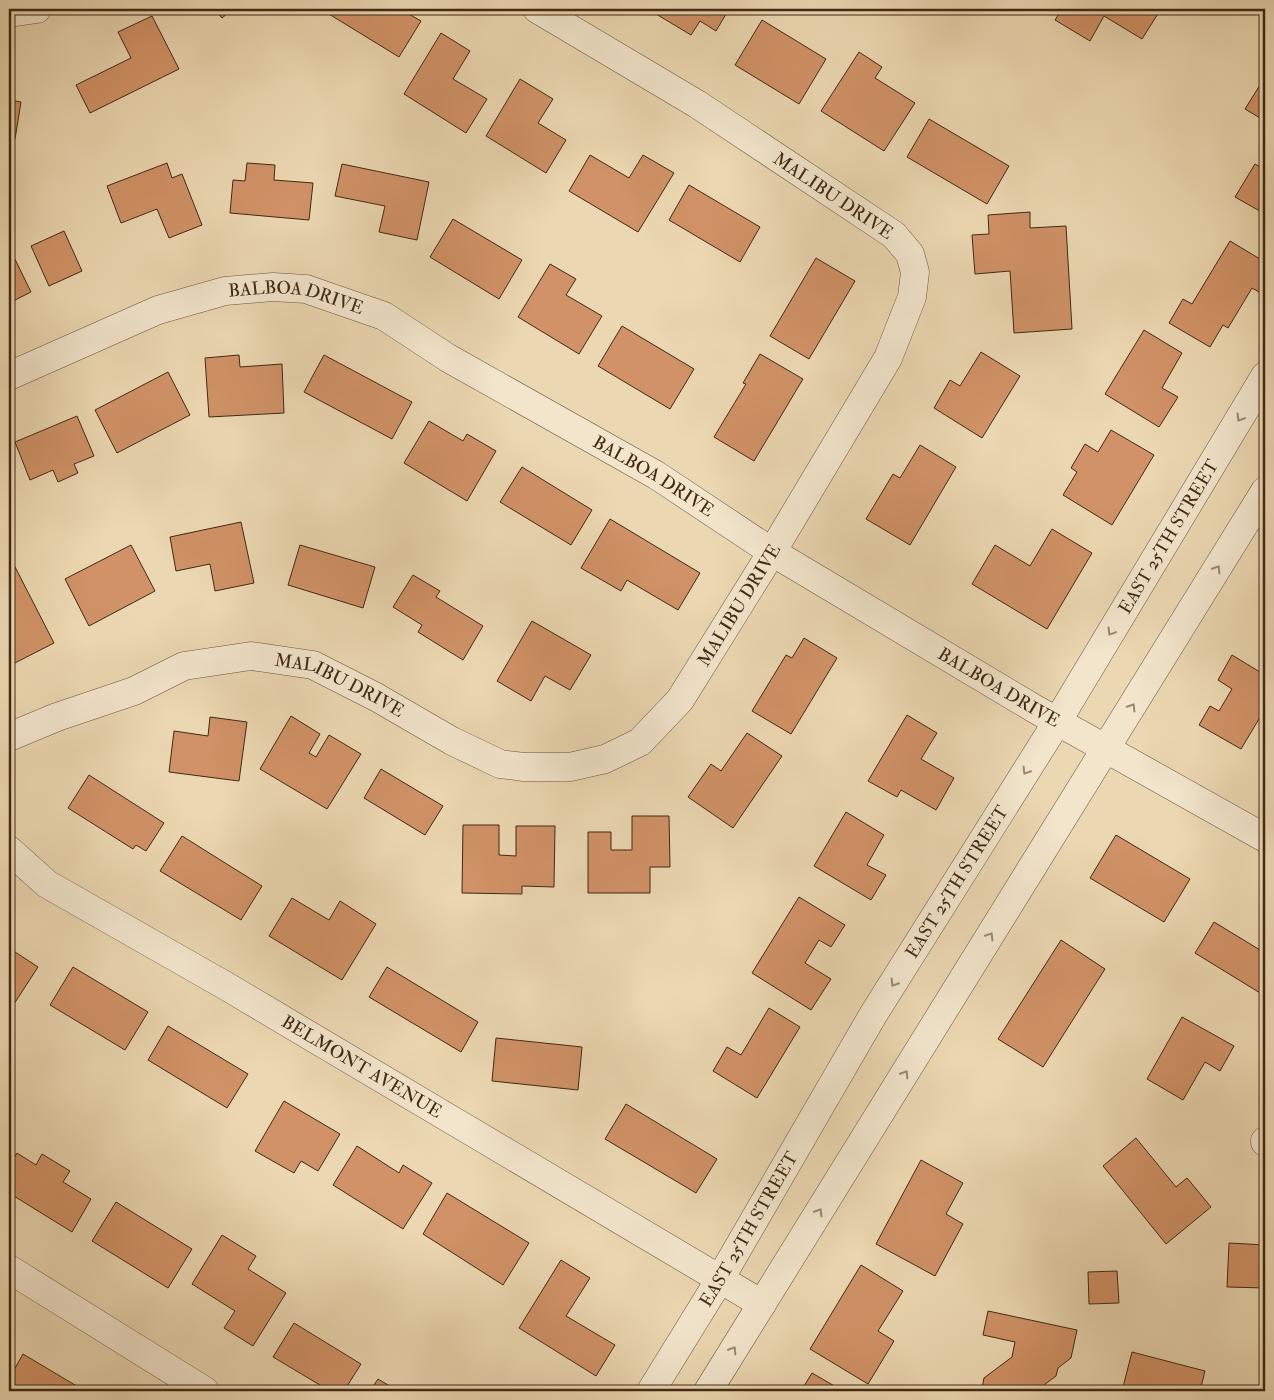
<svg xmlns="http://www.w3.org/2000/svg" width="1274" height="1400" viewBox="0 0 1274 1400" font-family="'IM FELL Double Pica',serif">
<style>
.building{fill:#d09266;stroke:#412914}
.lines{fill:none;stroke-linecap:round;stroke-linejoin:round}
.minor-casing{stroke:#6c543b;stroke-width:29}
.minor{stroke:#f2e5cc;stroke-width:28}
.oneway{stroke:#9a8770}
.labels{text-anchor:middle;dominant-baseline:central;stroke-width:5;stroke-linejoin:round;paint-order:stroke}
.street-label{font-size:18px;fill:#412914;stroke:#f2e5cc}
</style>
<rect width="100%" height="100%" fill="#ebd7b1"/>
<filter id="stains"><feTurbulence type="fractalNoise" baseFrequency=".004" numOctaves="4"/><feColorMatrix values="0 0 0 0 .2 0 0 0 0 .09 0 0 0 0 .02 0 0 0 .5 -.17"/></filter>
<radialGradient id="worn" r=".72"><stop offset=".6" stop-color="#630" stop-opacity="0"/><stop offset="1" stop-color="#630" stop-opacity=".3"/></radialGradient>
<path class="building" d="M214 9H233L222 18Z
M325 9H400L421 21 399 57 324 11Z
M659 9H729L716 31 700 21 691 35 656 14Z
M1062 9H1161L1142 39 1104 16 1090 41 1055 20Z
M152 16 179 69 90 113 76 85 131 58 118 32Z
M762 20 826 59 799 104 735 65Z
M441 33 470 51 453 79 487 99 466 133 404 94Z
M859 52 882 67 875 78 915 103 884 151 821 111Z
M1265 77V121L1245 109Z
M520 79 553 99 538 123 566 140 546 173 486 136Z
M9 100 21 102 15 139 9 138Z
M929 119 1009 166 987 204 907 157Z
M590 155 629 178 643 155 674 173 638 232 569 191Z
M167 163 172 178 182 174 202 225 169 238 157 209 121 223 107 186Z
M247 163 275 165 274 180 313 183 309 220 230 213 233 180 245 181Z
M342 164 429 182 417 240 379 232 385 206 335 196Z
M1255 164 1265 170V214L1235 197Z
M689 185 760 227 740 262 669 220Z
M1030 212V228L1066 226 1072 329 1014 333 1010 271 975 274 972 235 989 234 988 215Z
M453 219 522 260 499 299 430 257Z
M64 231 82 271 49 286 31 246Z
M1230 241 1265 262V282L1259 292 1252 288 1228 328 1223 325 1210 347 1169 323 1183 299 1192 304Z
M9 247 31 292 9 303Z
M816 258 855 281 809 359 770 336Z
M550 264 576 279 566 295 602 316 579 354 518 317Z
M622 326 694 369 670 409 598 366Z
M1144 330 1182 353 1162 388 1178 397 1159 427 1105 394Z
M981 352 1020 376 982 438 934 408 950 380 960 386Z
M760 354 803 379 754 461 714 437 746 384 743 383Z
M239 355 240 367 282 364 284 413 209 417 205 358Z
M324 355 412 402 392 439 304 392Z
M168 372 190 415 117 453 95 410Z
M77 416 94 456 74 464 78 473 58 482 53 470 30 480 15 442Z
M429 421 463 441 467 434 496 451 467 501 404 463Z
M1111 430 1154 455 1112 525 1063 495 1077 472 1071 468 1085 444 1098 452Z
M920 445 956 467 910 545 866 519 893 474 900 478Z
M522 467 592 510 571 545 500 502Z
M610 519 700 573 678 610 627 580 621 591 581 568Z
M241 522 254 583 215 591 210 564 176 571 170 537Z
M1052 529 1092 553 1047 629 972 584 995 545 1030 566Z
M131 545 155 591 89 626 65 579Z
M300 545 375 567 363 608 288 585Z
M13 563 54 643 9 666V565Z
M413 575 440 591 436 597 483 626 463 660 418 632 422 625 393 607Z
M532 621 591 655 570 690 545 676 531 701 497 681Z
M804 638 837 658 791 734 752 711 786 655 792 658Z
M1232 655 1265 675V709L1241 749 1199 725 1210 706 1219 711 1232 689 1218 680Z
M907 715 937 733 921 759 954 778 936 810 901 790 897 797 868 781Z
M291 716 320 734 309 753 316 757 329 735 361 754 327 809 260 769Z
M210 717 247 722 239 781 169 772 174 731 208 736Z
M747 733 782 756 733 828 688 797 711 764 721 771Z
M381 769 443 806 425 835 364 798Z
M89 775 164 823 146 851 136 845 133 849 68 808Z
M846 812 884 835 867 865 886 875 871 900 814 866Z
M632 816H669L670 867H650V893H588V832H611V850H632Z
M463 825H499V855L516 856V826H555L554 887 522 886V894L462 893Z
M1116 835 1190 879 1164 922 1090 878Z
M182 836 262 886 241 920 160 871Z
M799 897 845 925 831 947 819 940 805 963 831 979 811 1010 752 973Z
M292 898 329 920 340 901 376 924 342 980 269 936Z
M1214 922 1265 953V996L1195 953Z
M1061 940 1105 969 1043 1067 998 1039Z
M9 948 38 967 14 1004 9 1000Z
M73 967 148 1012 125 1050 50 1005Z
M387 967 478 1022 461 1052 369 997Z
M769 1008 800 1027 757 1098 713 1071 727 1047 741 1055Z
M1182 1017 1234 1046 1220 1071 1205 1062 1183 1100 1147 1079Z
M168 1026 248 1074 227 1108 148 1060Z
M496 1038 582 1047 578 1090 492 1081Z
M284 1101 340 1134 318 1171 301 1161 294 1173 255 1151Z
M626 1104 717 1159 696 1193 605 1139Z
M1136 1138 1176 1187 1187 1178 1211 1207 1166 1244 1103 1166Z
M357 1146 399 1173 403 1165 432 1183 403 1229 333 1185Z
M17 1153 36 1165 42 1154 70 1171 63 1182 91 1199 72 1232 9 1193V1167Z
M921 1160 963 1183 946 1214 963 1224 935 1276 876 1244Z
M447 1193 529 1243 503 1285 423 1234Z
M116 1202 192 1249 168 1288 92 1241Z
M222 1235 256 1256 248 1269 286 1293 253 1346 224 1328 235 1311 192 1284Z
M1229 1243 1265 1245V1288L1227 1287Z
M561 1260 590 1278 566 1316 615 1345 596 1376 519 1328Z
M861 1265 903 1291 878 1331 894 1341 868 1384 810 1349Z
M1117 1271 1119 1303 1089 1304 1088 1272Z
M988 1311 1077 1330 1071 1358 1058 1368 1056 1376 1036 1391H984L982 1388 984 1378 1012 1357 1015 1342 983 1335Z
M294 1323 361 1364 344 1391H330L273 1357Z
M1132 1352 1205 1371 1200 1391H1122Z
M23 1354 85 1391H16L9 1387V1379Z
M812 1373 843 1391H801Z
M378 1379 398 1391H370Z"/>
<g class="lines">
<defs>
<g id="minor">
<path d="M9 13 37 9"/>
<path id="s1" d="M9 376 158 310 225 291 273 287 306 289 384 316 448 358 656 475 772 552 1035 709 1265 838"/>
<path id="s2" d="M9 737 57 717 134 691 184 666 251 656 313 665 376 697 452 741 500 764 524 767H570L605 759 640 742 680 700 772 552 888 358 912 297 915 272 910 254 894 235 697 104 537 9"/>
<path id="s3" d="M9 850 47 884 226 986 762 1304"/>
<path d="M1265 1142V1141"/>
<path d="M9 1269 205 1391"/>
<path id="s4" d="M651 1391 720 1279 873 1015 1057 722 1265 376"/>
<path d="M708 1391 1265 491"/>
</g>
</defs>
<use href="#minor" class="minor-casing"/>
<use href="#minor" class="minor"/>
</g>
<defs><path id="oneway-chevron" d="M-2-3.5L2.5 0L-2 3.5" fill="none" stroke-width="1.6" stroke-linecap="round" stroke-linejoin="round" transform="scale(1.25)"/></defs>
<g class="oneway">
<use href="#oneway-chevron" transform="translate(1240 418) rotate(121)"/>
<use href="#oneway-chevron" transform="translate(1217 569) rotate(-58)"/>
<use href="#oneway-chevron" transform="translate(1111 632) rotate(121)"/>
<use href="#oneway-chevron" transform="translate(1132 707) rotate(-58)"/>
<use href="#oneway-chevron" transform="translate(1026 771) rotate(122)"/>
<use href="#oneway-chevron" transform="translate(990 936) rotate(-58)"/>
<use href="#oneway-chevron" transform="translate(894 983) rotate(122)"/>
<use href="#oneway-chevron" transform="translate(905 1074) rotate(-58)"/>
<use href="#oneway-chevron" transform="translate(819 1212) rotate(-58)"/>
<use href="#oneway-chevron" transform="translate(733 1350) rotate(-58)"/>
</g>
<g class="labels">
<g class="street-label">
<text transform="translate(833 196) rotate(34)">MALIBU DRIVE</text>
<text stroke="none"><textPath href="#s1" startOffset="305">BALBOA DRIVE</textPath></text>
<text stroke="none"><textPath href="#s1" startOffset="710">BALBOA DRIVE</textPath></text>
<text stroke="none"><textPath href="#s4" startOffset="999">EAST 25TH STREET</textPath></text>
<text stroke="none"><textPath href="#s2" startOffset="846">MALIBU DRIVE</textPath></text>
<text stroke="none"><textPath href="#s1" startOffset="1115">BALBOA DRIVE</textPath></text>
<text stroke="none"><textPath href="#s2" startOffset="351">MALIBU DRIVE</textPath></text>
<text stroke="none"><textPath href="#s4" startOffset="594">EAST 25TH STREET</textPath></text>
<text stroke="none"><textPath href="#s3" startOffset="415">BELMONT AVENUE</textPath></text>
<text stroke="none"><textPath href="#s4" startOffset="189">EAST 25TH STREET</textPath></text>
</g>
</g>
<rect width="1274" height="1400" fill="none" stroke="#ebd7b1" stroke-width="30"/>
<rect x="10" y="10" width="1254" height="1380" fill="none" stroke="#412914" stroke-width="2.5"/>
<rect x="15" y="15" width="1244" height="1370" fill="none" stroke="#412914"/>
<rect width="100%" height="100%" filter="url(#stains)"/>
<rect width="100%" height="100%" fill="url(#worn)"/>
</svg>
